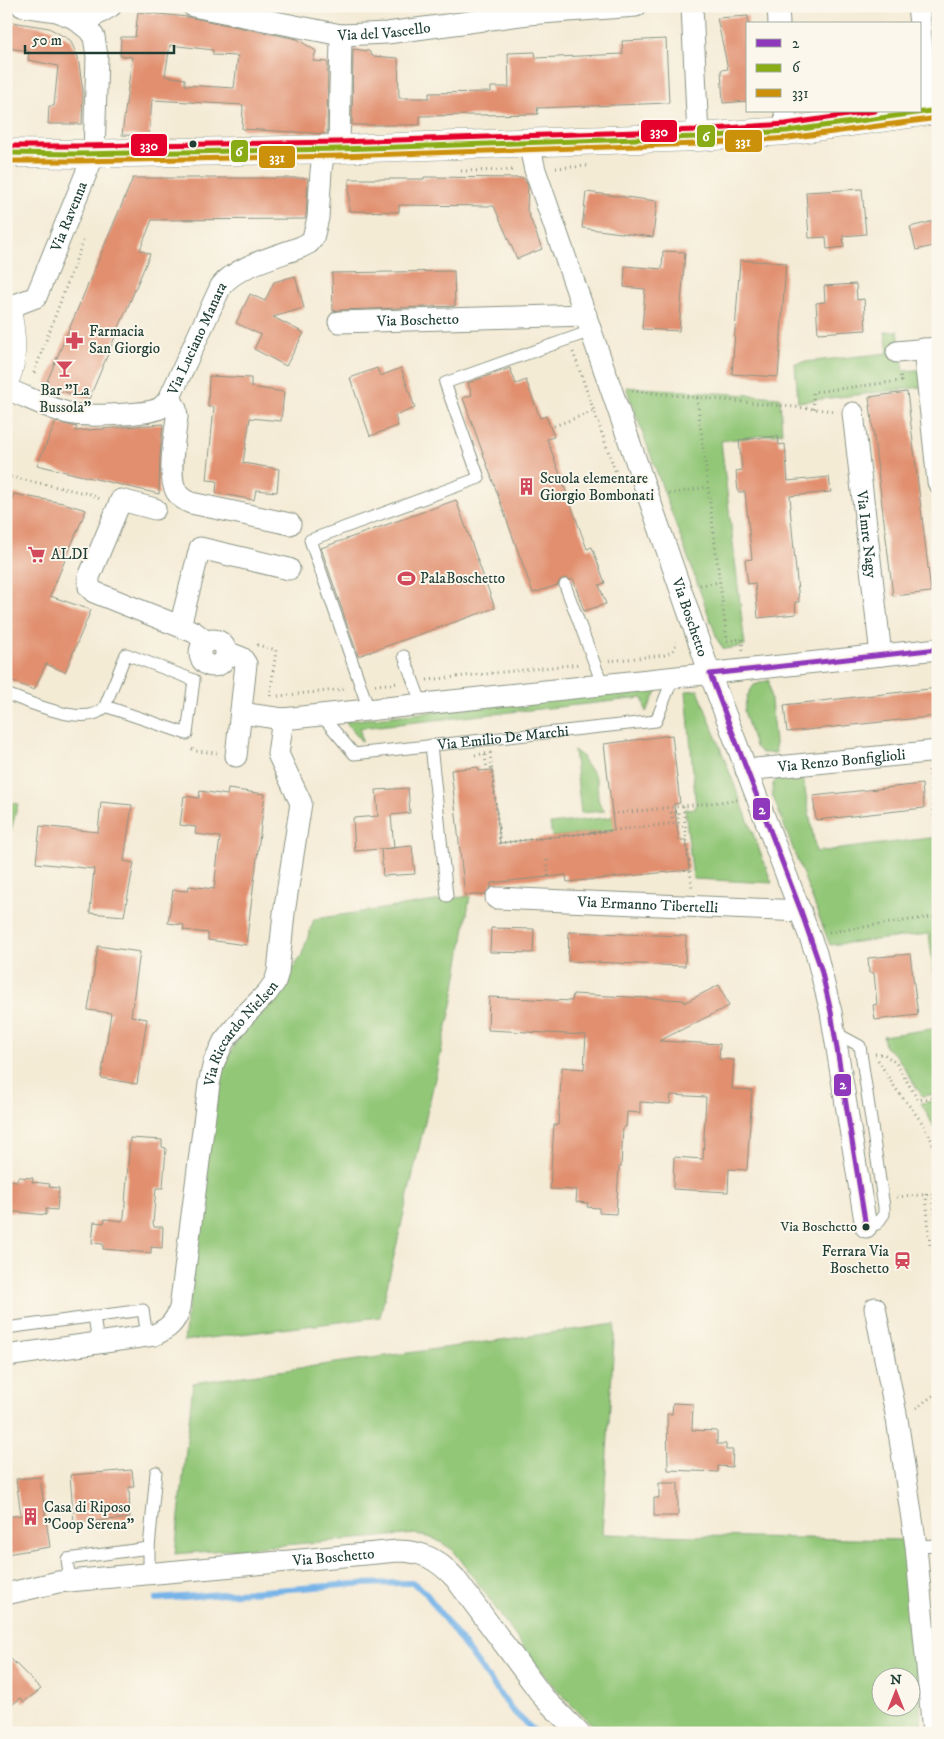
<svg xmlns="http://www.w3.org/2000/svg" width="944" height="1739" viewBox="0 0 944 1739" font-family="'IM FELL DW Pica',serif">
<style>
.green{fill:#93c778;stroke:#598256;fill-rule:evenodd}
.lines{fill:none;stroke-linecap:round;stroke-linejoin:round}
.stream{stroke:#74b3e8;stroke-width:6}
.building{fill:#e18f6e;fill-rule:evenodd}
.lane-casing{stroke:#8a9484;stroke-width:13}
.street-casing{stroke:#8a9484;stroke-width:23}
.secondary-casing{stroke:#8a9484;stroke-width:29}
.path{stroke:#8a9484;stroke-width:3;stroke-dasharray:1 4;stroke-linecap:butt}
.lane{stroke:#fff;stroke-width:11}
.street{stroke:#fff;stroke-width:21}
.secondary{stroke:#fff;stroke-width:28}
.path-bridge{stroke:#8a9484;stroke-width:3;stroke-dasharray:1 4;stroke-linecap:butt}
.bus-1-casing{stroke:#fbf7ec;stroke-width:9}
.bus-2-casing{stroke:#fbf7ec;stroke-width:9}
.bus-3-casing{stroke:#fbf7ec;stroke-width:9}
.bus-4-casing{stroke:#fbf7ec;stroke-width:9}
.bus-1{stroke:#8f38bc;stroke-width:5}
.bus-2{stroke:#89ac16;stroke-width:5}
.bus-3{stroke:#cc910a;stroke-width:5}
.bus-4{stroke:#e4002b;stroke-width:5}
.bus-dot{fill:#1f3d34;stroke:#fbf7ec;stroke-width:2}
.labels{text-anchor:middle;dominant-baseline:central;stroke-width:4;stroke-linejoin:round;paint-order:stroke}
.bus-label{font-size:14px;fill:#1f3d34;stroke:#fbf7ec;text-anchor:end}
.street-label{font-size:15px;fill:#1f3d34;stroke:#fbf7ec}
.poi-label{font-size:15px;fill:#1f3d34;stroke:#fbf7ec;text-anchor:start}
.line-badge{stroke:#fbf7ec;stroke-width:2}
.badge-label{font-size:14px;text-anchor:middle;font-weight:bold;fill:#fff}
</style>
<rect width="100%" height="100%" fill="#fbf7ec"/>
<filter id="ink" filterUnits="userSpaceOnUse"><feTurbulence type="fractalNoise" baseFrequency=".02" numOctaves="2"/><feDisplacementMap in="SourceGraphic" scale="10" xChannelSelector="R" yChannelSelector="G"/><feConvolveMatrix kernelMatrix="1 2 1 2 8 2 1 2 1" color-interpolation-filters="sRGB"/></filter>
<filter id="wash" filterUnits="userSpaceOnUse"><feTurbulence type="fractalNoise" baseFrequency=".0096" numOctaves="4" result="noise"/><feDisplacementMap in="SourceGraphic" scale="20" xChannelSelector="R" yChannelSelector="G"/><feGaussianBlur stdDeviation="1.12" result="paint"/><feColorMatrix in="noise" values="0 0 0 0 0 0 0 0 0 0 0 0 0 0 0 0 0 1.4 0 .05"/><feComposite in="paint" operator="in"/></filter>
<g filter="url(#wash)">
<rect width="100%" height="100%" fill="#f4ebd5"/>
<path class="green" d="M898 331 904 371 938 368V385L798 402 795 363 888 353 885 332Z
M626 387 780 397 782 433 721 441 745 646 724 649 718 641Z
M769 680 776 753H762L755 747 744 711 747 696 754 685Z
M659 688 646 712 643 698 360 728 362 742 345 721Z
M698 690 772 883 693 879 685 809 696 808 686 691Z
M574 750 582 756C584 766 591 768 595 776 601 789 593 799 605 811L581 813Z
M779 777 803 778 816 852 938 837V1004L929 934 830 945 772 794 773 784Z
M6 801 18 804 6 849Z
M669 807 670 824 552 837 550 824 612 817V814Z
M470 896 453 1000 380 1317 184 1341 211 1127 223 1070 240 1033 264 1011 301 957 314 919Z
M938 1028V1094L922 1096 896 1055 885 1047 883 1036Z
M938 1100V1134L921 1103Z
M615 1324 602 1534 904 1540 911 1576 922 1733H602C540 1683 502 1612 453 1550L435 1539 416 1534 175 1554 193 1383ZM882 1676H912V1706H882Z"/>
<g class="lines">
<path class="stream" d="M156 1599 355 1584 403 1583H413L425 1592 511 1709 536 1733"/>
</g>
<g id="blocks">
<path class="building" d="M138 12 188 17 297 39 316 51 313 61 328 62 327 134 242 129 243 105 152 100 149 136 122 135 132 57 120 56 121 37H135ZM170 45 213 50V55L238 56 234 88 185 85V79L165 76Z
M748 16V101L723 103 721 70 728 69 717 18Z
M6 21 49 28 70 40 78 57 83 92 82 124H48L49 106H54L58 66 28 60 29 51 6 48Z
M666 39 669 103 537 108 538 114 420 116V125H352L353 49 369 51 372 56 398 58 399 98H429V93L491 92V87H509L508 53 535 52 536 58 623 54 622 41Z
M424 177 524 178 528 186 527 210 542 249 517 259 494 206 399 205V212L349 211V179H424Z
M133 178H308L306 216 305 219 152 220 140 250 150 254 89 399 45 386Z
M862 189 866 234 843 236 844 247 827 249 826 237 809 238 806 192Z
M586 192 657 201 653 237 582 228Z
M938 220V245L916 250 910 227Z
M663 251 685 252 679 331 642 329 645 289 624 287 625 266 662 269Z
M740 260 786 263 778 377 732 374Z
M454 271 455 306 339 310 333 311 332 273Z
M295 276 304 308 273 317 304 333 286 366 254 349 261 335 236 323 250 294 265 301 274 282Z
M856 284 857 300 864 299 866 330 818 333 816 303 825 302 824 286Z
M377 368 380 376 401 368 415 408 395 416 398 426 370 436 350 378Z
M510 368 516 384 526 380 540 418 546 416 554 437 547 439 587 549 592 547 605 583 599 585 606 604 584 611 573 579 570 580 566 578 560 580 558 585 533 593 463 398 472 395 468 383Z
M209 376 251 378V387L284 392 281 421 250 418 243 463 279 469 277 492 256 490 254 500 216 493 217 481 207 480 214 407H208Z
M907 392 931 592 893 596 869 397Z
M56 422 77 427 75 431 163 424 160 456 159 494 37 465Z
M778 436 779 445 785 444 788 481 829 477 831 492 790 496 791 508H790L799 602H795L796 614 758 618 755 583 748 584 745 560 752 559 745 492H738L736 471 742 470 739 440Z
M14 494 63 503 86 510 50 596 91 610 65 672 46 664 34 690 6 679V513Z
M456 500 495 608 358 656 321 548Z
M938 688V716L787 732 784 705Z
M672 735 680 803 674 804 679 840H686L689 870 567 882 566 875 491 883V887L485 894 465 896 451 770 478 767 479 771 492 770 500 843 614 830 604 744Z
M922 784 924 808 816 820 813 796Z
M408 788 410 813 391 815 394 848 355 851 353 818 378 816 376 790Z
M228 789 265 794 246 945 208 940V933L183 930 184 925 168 923 173 890 188 891 189 886 214 889 220 837 195 834 196 827 180 825 184 796 199 798 200 791 227 795Z
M101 802 132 805 124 861 134 863 124 916 90 913 94 869 36 863 40 826 98 832Z
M412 846 415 874 383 876 381 849Z
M491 928 534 929 533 953 490 952Z
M569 932 686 936 685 966 568 961Z
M98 946 140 952 131 1016 147 1019 137 1084 101 1078 111 1013 88 1010Z
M910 954 918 1015 875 1020 873 1005 877 1004 874 973H869L868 958Z
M719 985 729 1006 659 1041 720 1044 719 1059 734 1060 732 1089 752 1090 747 1170 729 1169 728 1192 673 1189 674 1157 703 1159 706 1097 671 1095 670 1104 640 1102V1113L627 1112 626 1127H623L621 1167H619L616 1214 599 1213V1208L587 1207 588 1203 576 1202 577 1190 550 1189 554 1125H558L562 1067 584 1069 586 1035 488 1030 489 997 572 1001 573 994 684 1000V1003Z
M130 1138 162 1140V1147L166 1148 163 1188H156L153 1223 154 1227H163L162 1248 151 1247V1253L103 1249V1244L92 1243 94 1222 104 1223 105 1219 122 1221 124 1217Z
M18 1177 33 1178 32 1182 50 1184 49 1187 59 1188 57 1210 46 1209V1215L6 1211V1180L17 1181Z
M673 1403 693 1404 692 1430 717 1431V1444H726V1450H733L732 1467 718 1466V1472L668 1470 667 1414H672Z
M132 1470 134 1487H129L130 1518 74 1523 70 1475Z
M40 1477 50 1547 6 1554V1517L21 1515 16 1479Z
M659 1483H678V1516H654V1498H659Z
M6 1654 41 1689 24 1702 21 1698 6 1709Z"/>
</g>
</g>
<g filter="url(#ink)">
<use href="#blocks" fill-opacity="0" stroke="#8a9484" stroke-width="1"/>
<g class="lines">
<defs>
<g id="lane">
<path d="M565 585 603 686"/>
<path d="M126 654 194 680 187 734 105 706Z"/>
<path d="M404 656 422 705"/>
<path d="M6 694C29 702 89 730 105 706"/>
<path d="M369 710 310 540 479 478 445 383 591 331"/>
<path id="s1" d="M321 715 354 754 656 721 673 678"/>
<path d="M431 745 447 896"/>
<path d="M834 1032 860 1046 884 1207V1214L877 1224 866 1227"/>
<path d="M94 1316 98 1343"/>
<path d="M6 1328 143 1310 147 1336"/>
<path d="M916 1546 938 1545"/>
<path d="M149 1548 156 1472"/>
<path d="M70 1581 67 1559 149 1548V1573"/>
</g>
<g id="street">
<path id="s2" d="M193 6 341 35 387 33 528 14 636 6"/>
<path d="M692 6 698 137"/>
<path d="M778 6 779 24"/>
<path d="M918 6 920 24"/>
<path d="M83 23 111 6"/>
<path d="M920 30 929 112"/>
<path d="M785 111 787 131"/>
<path id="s3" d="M529 144 535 170 710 674 816 953 831 1012 866 1227"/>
<path d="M339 149 341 35"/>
<path id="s4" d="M7 308 36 297 94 154 97 56 94 37 89 30 74 18 57 11 22 6"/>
<path id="s5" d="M339 322 586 315"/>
<path d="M924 349 938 482"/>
<path d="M897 352 937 348"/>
<path id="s6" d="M6 389C26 396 47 408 68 413 82 417 148 415 160 408 165 405 167 401 170 397L221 286C236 266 278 256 301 247L309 243 313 238 318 218 321 171 324 149"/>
<path d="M170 397 176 409 177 417C175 437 166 479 178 494 181 498 186 501 191 503L290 524"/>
<path id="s7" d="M853 413 881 655"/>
<path d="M155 509 121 500 89 577V587L94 592 194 632 207 642"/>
<path d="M180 626 200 548 289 569"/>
<circle cx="213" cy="653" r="13"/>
<path d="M227 652 242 658 246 664 236 756"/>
<path d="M241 713 283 719 938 649"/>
<path id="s8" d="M746 770 938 751"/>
<path id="s9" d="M496 898 801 911"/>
<path d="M875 1308 897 1419 916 1546 933 1733"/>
<path id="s10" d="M6 1356 154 1335C168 1329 175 1323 180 1308L209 1084 214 1062 224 1041 245 1015 267 993 275 982 278 972 284 913 301 803 278 754 283 719"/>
<path id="s11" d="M6 1594 58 1582 398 1551C423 1551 438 1560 455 1578L544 1698 579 1733"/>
</g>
<path id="secondary" d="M6 153 77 154 339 149 698 137 787 131 938 110
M6 306C11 328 15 356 6 377"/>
</defs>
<use href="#lane" class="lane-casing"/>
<use href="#street" class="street-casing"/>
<use href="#secondary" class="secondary-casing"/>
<path class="path" d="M556 168 587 166
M461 171 515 170
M573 352 616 473
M34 373 83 241
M632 391 834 411
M697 398 727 641 742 639 743 651
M814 409 813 392 901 381 900 372
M6 426 12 413
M554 426 594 411
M6 476 90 494 100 499
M669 494 708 487
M700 585 720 582
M257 645 276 650 270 697
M609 661 664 655C672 652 676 649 676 641
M207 672 213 674 221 673
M427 680 580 664
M375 685 399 683
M278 696 346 689
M192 749 195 751 217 753
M485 755 487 770
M929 770 938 851
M683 806 692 887
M612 814 737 800
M673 823 671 812 678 811 679 823
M677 827 685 826
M547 860 549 880
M829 932 938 916
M875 1054H884L896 1063 918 1100 938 1096
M878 1060C885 1071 891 1083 899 1093 920 1120 934 1132 938 1168
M926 1194 930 1246
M897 1197 933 1194 938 1245
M916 1408 938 1392"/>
<use href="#lane" class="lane"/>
<use href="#street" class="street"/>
<use href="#secondary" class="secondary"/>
<path class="path-bridge" d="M475 755 490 753 500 843 679 823"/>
<defs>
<path id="bus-1" d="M710 674 801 911 821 969 831 1012 866 1227
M710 674 938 649"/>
<path id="bus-2" d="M6 153 77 154 339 149 698 137 787 131 938 110"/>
<path id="bus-3" d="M6 161H77L339 156 698 144 788 138 938 118"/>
<path id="bus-4" d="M6 146H77L339 142 698 130 786 124 875 111"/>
</defs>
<use href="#bus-1" class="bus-1-casing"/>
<use href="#bus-2" class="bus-2-casing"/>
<use href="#bus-3" class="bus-3-casing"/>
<use href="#bus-4" class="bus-4-casing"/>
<use href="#bus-1" class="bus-1"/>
<use href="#bus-2" class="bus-2"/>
<use href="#bus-3" class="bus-3"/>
<use href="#bus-4" class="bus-4"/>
</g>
</g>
<defs>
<symbol id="pharmacy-bare" viewBox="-9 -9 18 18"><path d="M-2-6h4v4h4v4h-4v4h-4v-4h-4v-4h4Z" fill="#d1495b" stroke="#fbf7ec" stroke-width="2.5" paint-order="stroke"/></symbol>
<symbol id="bar-bare" viewBox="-9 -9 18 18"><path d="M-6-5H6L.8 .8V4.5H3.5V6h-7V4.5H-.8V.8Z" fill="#d1495b" stroke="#fbf7ec" stroke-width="2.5" paint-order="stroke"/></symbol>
<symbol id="building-bare" viewBox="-9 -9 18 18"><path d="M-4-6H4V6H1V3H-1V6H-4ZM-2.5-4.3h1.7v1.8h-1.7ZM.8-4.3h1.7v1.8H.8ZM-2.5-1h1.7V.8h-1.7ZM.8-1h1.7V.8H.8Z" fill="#d1495b" stroke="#fbf7ec" stroke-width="2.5" paint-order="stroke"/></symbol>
<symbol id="supermarket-bare" viewBox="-9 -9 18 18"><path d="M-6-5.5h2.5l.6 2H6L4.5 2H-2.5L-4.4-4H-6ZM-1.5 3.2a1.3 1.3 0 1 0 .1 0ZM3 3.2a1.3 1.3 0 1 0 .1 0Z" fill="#d1495b" stroke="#fbf7ec" stroke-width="2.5" paint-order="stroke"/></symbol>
<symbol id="stadium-bare" viewBox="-9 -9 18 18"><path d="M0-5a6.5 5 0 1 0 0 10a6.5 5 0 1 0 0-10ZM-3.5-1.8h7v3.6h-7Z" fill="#d1495b" stroke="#fbf7ec" stroke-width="2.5" paint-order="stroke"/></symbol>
<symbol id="station-bare" viewBox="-9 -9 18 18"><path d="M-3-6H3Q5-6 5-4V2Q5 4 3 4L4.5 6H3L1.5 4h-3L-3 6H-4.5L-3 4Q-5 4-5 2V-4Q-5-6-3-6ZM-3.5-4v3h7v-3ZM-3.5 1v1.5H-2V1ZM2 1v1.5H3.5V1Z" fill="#d1495b" stroke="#fbf7ec" stroke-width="2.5" paint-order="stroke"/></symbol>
</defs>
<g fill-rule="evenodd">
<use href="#pharmacy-bare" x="62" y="328" width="25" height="25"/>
<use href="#bar-bare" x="52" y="356" width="25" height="25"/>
<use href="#building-bare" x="514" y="474" width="25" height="25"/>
<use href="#supermarket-bare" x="24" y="542" width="25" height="25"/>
<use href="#stadium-bare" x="394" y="566" width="25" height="25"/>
<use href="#station-bare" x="890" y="1248" width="25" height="25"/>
<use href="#building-bare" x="18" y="1504" width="25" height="25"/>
</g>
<g class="bus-dot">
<circle cx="193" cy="144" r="4.5"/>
<circle cx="866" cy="1227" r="4.5"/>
</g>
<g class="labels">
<g class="bus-label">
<text x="857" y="1227">Via Boschetto</text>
</g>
<g class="street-label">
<text stroke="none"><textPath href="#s2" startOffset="194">Via del Vascello</textPath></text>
<text stroke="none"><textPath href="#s4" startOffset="118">Via Ravenna</textPath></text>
<text stroke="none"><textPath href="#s5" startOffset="79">Via Boschetto</textPath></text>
<text stroke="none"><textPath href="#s6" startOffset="239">Via Luciano Manara</textPath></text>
<text stroke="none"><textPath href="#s7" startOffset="122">Via Imre Nagy</textPath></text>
<text stroke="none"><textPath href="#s3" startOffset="500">Via Boschetto</textPath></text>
<text stroke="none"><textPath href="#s1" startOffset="201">Via Emilio De Marchi</textPath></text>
<text stroke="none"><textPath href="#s8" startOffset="96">Via Renzo Bonfiglioli</textPath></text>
<text stroke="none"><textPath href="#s9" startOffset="152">Via Ermanno Tibertelli</textPath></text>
<text stroke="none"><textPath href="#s10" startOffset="475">Via Riccardo Nielsen</textPath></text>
<text stroke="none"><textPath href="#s11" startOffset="330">Via Boschetto</textPath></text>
</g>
<g class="poi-label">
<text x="89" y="331">Farmacia<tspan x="89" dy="17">San Giorgio</tspan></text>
<text x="65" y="390" text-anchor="middle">Bar "La<tspan x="65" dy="17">Bussola"</tspan></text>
<text x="540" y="478">Scuola elementare<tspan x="540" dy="17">Giorgio Bombonati</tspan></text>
<text x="51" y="554">ALDI</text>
<text x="420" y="578">PalaBoschetto</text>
<text x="889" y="1251" text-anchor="end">Ferrara Via<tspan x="889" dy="17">Boschetto</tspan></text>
<text x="44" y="1507">Casa di Riposo<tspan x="44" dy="17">"Coop Serena"</tspan></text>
</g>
</g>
<g class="line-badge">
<rect x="640" y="119" width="38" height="24" rx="5" fill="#e4002b"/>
<rect x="696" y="124" width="20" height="24" rx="5" fill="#89ac16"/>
<rect x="724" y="129" width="39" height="24" rx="5" fill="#cc910a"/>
<rect x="130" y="133" width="38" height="24" rx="5" fill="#e4002b"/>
<rect x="230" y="139" width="19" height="24" rx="5" fill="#89ac16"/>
<rect x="258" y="145" width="38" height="24" rx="5" fill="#cc910a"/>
<rect x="752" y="797" width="19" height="24" rx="5" fill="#8f38bc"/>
<rect x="833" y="1073" width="19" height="24" rx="5" fill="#8f38bc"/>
</g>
<g class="badge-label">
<text x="659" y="136">330</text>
<text x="706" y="141">6</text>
<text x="743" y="146">331</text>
<text x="149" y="150">330</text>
<text x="239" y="156">6</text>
<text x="277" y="162">331</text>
<text x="762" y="814">2</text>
<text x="843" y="1089">2</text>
</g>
<rect width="944" height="1739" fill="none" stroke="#fbf7ec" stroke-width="25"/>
<rect x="746" y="22" width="175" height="90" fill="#fbf7ec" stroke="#a3ada2"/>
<rect x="756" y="39" width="25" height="8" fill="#8f38bc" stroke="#a3ada2"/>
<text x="792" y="48" font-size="15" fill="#1f3d34">2</text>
<rect x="756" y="64" width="25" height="8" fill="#89ac16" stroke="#a3ada2"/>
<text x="792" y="72" font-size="15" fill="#1f3d34">6</text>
<rect x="756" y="89" width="25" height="8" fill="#cc910a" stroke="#a3ada2"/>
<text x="792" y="98" font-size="15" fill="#1f3d34">331</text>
<g transform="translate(896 1692)"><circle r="24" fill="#fbf7ec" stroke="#a3ada2"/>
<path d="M0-4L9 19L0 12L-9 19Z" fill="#d1495b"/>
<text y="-8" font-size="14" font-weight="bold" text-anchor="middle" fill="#1f3d34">N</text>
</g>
<path d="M25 45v8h149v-8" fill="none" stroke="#1f3d34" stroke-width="2.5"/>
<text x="32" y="45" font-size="15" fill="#1f3d34" stroke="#fbf7ec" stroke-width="4" paint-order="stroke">50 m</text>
</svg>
